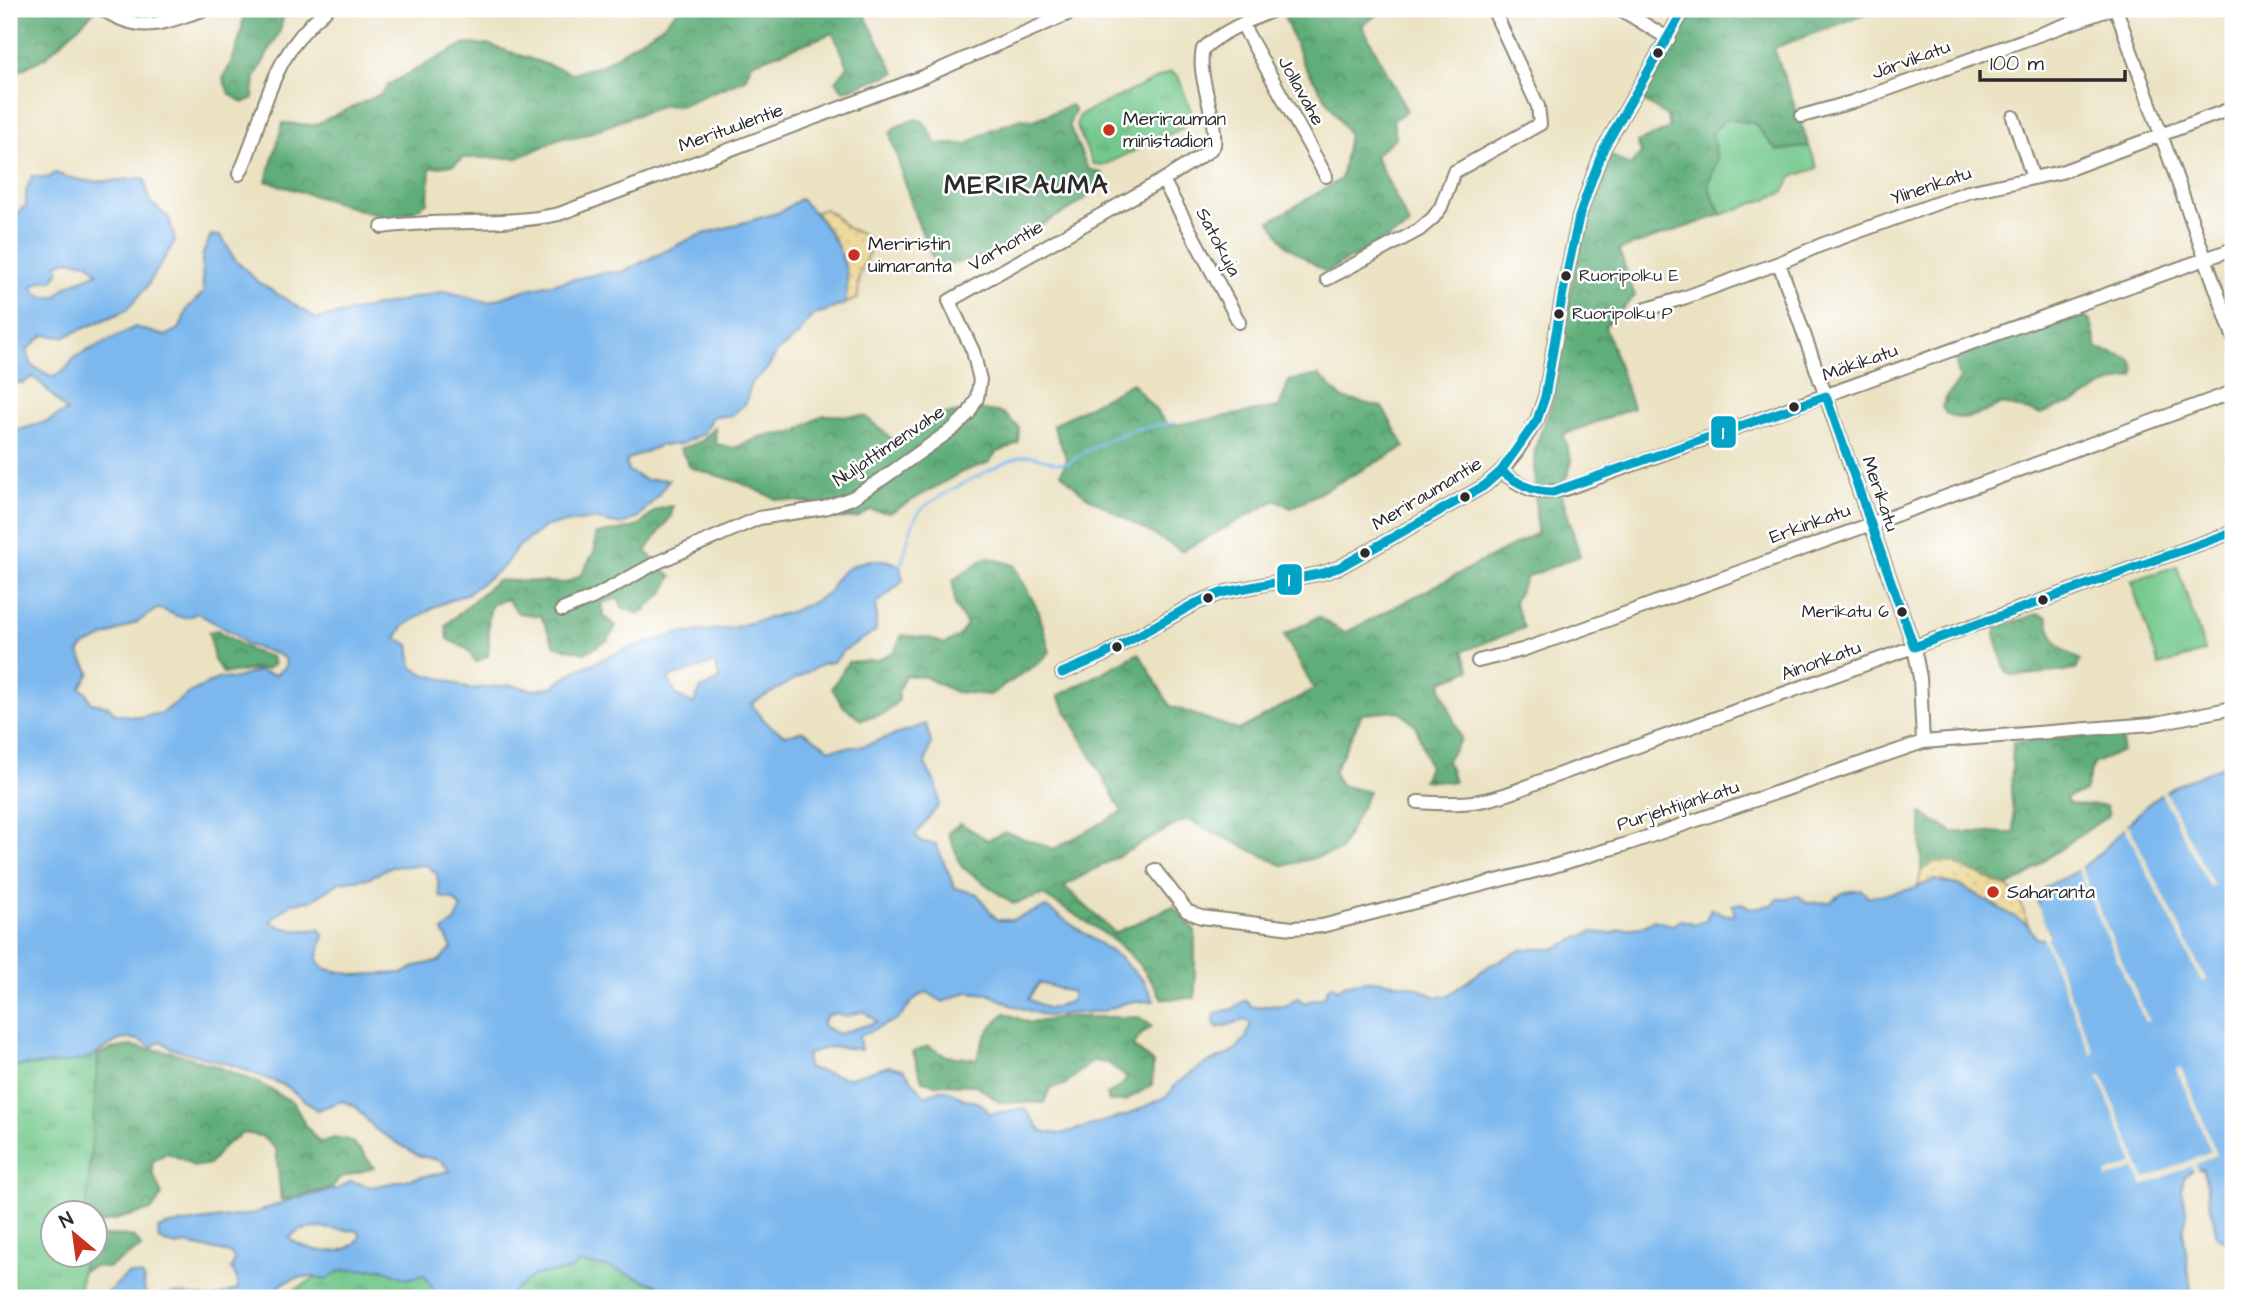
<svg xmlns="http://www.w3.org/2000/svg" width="2242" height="1307" viewBox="0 0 2242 1307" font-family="'Architects Daughter',sans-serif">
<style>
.grass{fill:#74c98d;stroke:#507a5c;stroke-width:2}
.forest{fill:url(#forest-crowns);stroke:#456c52;stroke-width:2}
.sand{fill:url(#sand-dots);stroke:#8c8264;stroke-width:2}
.park{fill:url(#park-tufts);stroke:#507a5c;stroke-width:2}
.water{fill:#7cb8ee;stroke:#54728c;stroke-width:2;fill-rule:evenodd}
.pier{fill:#ebe2c2}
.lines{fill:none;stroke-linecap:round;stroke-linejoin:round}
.stream{stroke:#7cb8ee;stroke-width:2.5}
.minor-casing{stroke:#8b8676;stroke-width:16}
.minor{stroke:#fff;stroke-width:12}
.bus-1-casing{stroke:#fff;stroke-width:14}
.bus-1{stroke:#02a3c6;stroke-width:9}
.bus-dot{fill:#2b2b2b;stroke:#fff;stroke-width:2.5}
.poi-dot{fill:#c8321e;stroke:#fff;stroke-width:2.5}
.labels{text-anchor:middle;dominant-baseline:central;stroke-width:5;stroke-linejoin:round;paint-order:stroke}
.bus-label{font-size:17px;fill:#2b2b2b;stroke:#fff;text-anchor:start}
.street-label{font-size:19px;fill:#2b2b2b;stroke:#fff}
.poi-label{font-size:19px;fill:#2b2b2b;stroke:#fff;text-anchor:start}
.district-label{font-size:26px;font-weight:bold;letter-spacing:2px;fill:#2b2b2b;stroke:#fff}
.line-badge{stroke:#fff;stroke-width:2.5}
.badge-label{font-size:19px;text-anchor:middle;font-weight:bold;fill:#fff}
</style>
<defs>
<pattern id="forest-crowns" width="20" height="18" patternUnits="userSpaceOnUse" patternTransform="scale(1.75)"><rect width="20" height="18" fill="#5fad78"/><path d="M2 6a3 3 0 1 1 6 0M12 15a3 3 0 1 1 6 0" fill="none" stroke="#4f8d63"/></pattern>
<pattern id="sand-dots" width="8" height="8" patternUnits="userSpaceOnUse" patternTransform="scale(1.75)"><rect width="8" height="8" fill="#eeda9e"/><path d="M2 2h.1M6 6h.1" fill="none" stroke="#cb8" stroke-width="1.8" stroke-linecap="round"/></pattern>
<pattern id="park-tufts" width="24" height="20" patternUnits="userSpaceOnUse" patternTransform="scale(1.75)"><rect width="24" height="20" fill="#74c98d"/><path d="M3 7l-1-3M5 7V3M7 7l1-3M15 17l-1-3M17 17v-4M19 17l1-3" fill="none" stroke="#5fa373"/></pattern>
</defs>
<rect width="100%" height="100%" fill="#fff"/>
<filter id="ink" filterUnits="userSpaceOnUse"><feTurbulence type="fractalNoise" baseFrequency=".0143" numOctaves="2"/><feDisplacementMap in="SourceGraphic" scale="14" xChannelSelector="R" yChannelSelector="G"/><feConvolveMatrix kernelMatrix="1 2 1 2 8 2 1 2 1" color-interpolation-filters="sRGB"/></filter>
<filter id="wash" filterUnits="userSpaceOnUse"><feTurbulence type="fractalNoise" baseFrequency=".00686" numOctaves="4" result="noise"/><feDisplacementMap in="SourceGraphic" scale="28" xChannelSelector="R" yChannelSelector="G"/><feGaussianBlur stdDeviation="1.57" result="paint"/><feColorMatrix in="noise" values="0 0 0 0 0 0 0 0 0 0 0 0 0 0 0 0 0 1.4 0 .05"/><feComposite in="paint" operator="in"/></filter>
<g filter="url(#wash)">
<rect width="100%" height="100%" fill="#ebe2c2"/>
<path class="grass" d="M1725 119 1754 123 1777 151 1809 146 1818 168 1792 177 1783 193 1721 215 1708 185 1717 160 1712 133Z
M2177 566 2205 651 2159 666 2131 581Z"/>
<path class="forest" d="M9 9H97L46 57 9 76Z
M247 9H285L280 31 255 77 253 98 243 103 229 93 223 79C235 56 242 37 244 11Z
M679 9H873L864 14 895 73 843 91 836 81 848 66 833 33 752 63 745 79 679 106 663 105 576 138 563 137 518 158H463L453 165 430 168 428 202 412 212 386 218 266 181 283 123 314 125 381 94 389 84 464 44 490 45 572 73 600 66 662 26Z
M1296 9H1386L1362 25 1407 111 1393 120 1396 137 1375 155 1410 226 1326 272 1287 246 1270 221 1341 179 1349 135 1303 63 1283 14Z
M1705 9H1880L1774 48 1809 146 1777 151 1754 123 1725 119 1712 133 1717 160 1708 185 1721 215 1619 250 1635 296 1605 326 1633 408 1563 435 1572 462 1566 478 1559 486 1580 556 1527 577 1514 602 1524 628 1463 651 1470 670 1442 682V690L1461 739 1447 760 1454 782 1423 780 1429 767 1416 726 1399 711 1362 714 1334 772 1340 785 1369 792 1340 851 1284 866 1186 819 1064 886 1115 933 1173 906 1195 931V998L1162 999C1135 945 1092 926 1043 895L1013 904 962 867 948 833 960 823 988 840 1005 832 1054 849 1122 812 1058 696 1139 653 1170 706 1239 730 1314 689 1284 635 1318 617 1345 633 1537 533 1534 466 1535 448 1553 400 1570 293 1587 217 1599 180 1611 155 1630 166 1641 153 1637 142 1669 129 1667 116 1642 100 1693 15H1700Z
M1071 105 1075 110 1069 125 1088 169 1102 173 1106 183 1072 208 985 256 944 266 932 257 915 216 890 134 895 127 916 119 924 122 937 144H967L990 130 1021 119 1034 120Z
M2078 314 2091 321 2097 348C2111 356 2139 351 2134 376L2103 386 2082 399 2040 414 2002 404C1986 412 1952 429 1942 407 1945 395 1954 390 1960 379L1956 364 1960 355 2047 322Z
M1319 375 1342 398 1382 407 1405 447 1291 508 1276 500 1182 551 1083 494 1061 473 1067 460 1053 425 1132 383 1169 426 1279 407 1289 381Z
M978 409 1003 413 1019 428 1018 443 996 453 988 463 962 472 890 513 870 510 857 518H831L810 503 776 499 739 482 691 468 680 449 702 441 715 427 716 444 735 448 762 436 793 433 823 415 865 416 893 440H907L922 432 941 415Z
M673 506 671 516 646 551 659 567 672 576 663 593 640 614 623 608 618 598 602 603 604 617 616 626 608 640 585 653 555 646 541 616 518 613 507 599 492 604C485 621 491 637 488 656L476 662 467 649 448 639 446 625 497 580 566 583 581 575 595 550V535C609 530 622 531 635 527 651 522 646 508 673 506Z
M987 557 1014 565 1039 612 1050 652 1039 663 990 695 955 692 925 677 905 675 899 689V700L884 714 861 720 842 705 832 688 848 662 877 660 894 652 902 635 929 638 944 644 958 637 967 625 955 606 953 580Z
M2037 614 2047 617C2052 641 2058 648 2080 660L2076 670 2014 676 2006 672 1995 635 1996 628Z
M217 630 251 651 271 657 274 664 267 669C252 668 239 674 223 673L214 660 209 632Z
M2123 733 2122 751 2093 764 2085 792 2066 798 2069 804 2106 806 2109 815 2039 864 2027 876 2007 887 1952 863H1934L1921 871V813L1953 832 2015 833 2011 792 2013 742Z
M1005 1013 1030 1023 1069 1017H1139L1152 1026 1141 1035 1133 1046 1153 1063 1152 1085 1125 1101 1109 1102 1107 1094 1121 1086 1127 1078 1108 1063 1093 1061 1064 1085 1050 1088 1044 1103 999 1102 976 1085 935 1084 922 1081 913 1052 928 1046 946 1056 977 1059C983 1038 988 1028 1005 1013Z
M130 1046 172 1052 213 1065 259 1083 294 1103 305 1125 320 1143C349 1129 357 1146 374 1168L339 1178 332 1188 281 1200 276 1149 261 1136 243 1133 223 1147 210 1164 193 1167 187 1161 167 1153 152 1162 153 1174 162 1195 152 1210 95 1225 94 1212H52L9 1069 79 1065 111 1049Z
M116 1235 134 1237 142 1247 108 1268 94 1266 74 1274 52 1254H94L95 1237Z"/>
<path class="sand" d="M824 209 834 215 847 228 866 236 871 247 859 276 858 298 845 304 847 276 833 237 815 212Z
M1934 862 1952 863 2007 887 2019 897 2028 925 1961 886 1934 880 1918 887 1921 871Z"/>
<path class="park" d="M1170 72 1178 76 1193 116 1185 127 1102 166 1093 164 1076 125 1080 115Z
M9 1006 99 1042 86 1212H52V1254L83 1255 79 1298H9Z
M372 1245H424L916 1298H281Z"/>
<path class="water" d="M55 173C93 187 107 180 144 178L150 202 169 218 175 241 146 288 127 310 64 337 44 335 27 350 32 366 53 377 65 370 75 357 135 327 165 336 180 328 187 309 203 293 202 256 211 235 221 236 235 260 257 281 317 319 445 291 488 302 528 289 602 273 622 272 694 237 780 212 800 199C821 217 843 247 847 276 848 285 846 296 845 304L812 316 797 336 777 352 767 369 751 383 746 403 731 416H713L703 434 681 444 659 446 626 460 628 471 645 480 669 479 657 497 637 518 621 525 592 519 546 526 518 547 502 568 468 593 434 607 404 626 396 638 409 645 412 667 426 675 444 679 469 689 512 685 534 690 552 687 577 670 624 650 677 634 731 628 790 612 815 601 830 591C838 564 877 551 900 566L903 581 876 604V631L843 651 834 662 824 663 751 704 768 725 786 735 803 731 830 749 863 746 926 724 931 743 925 764 938 789 939 805 915 835 921 842 936 844 955 888 977 894 997 920H1012L1046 907 1119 957 1144 981 1154 1001 1128 1002 1103 1011 1046 1016 1011 1005 989 994 967 992 943 1002 927 992C905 1001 910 1011 897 1019 885 1026 871 1029 859 1037L861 1050C841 1046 826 1045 807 1055V1068L848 1078 889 1066 903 1069 925 1096C930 1094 936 1091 941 1090 950 1089 954 1094 962 1098 973 1103 984 1100 989 1114L1024 1108 1042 1131 1060 1134 1127 1115 1167 1096 1177 1083 1205 1064 1229 1054 1237 1048 1246 1038 1251 1023 1245 1020 1217 1028 1214 1022 1215 1013 1233 1009 1245 1000 1252 1007 1286 1005 1298 997 1303 1003 1324 997 1329 986 1332 985 1338 989 1346 984 1374 980 1413 986 1436 997 1447 996 1490 965 1523 949H1553L1592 932 1612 934 1622 929 1642 927 1654 920 1672 925 1681 920 1696 924 1706 920 1711 908C1718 913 1727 917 1735 914L1732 905 1742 903 1751 908 1772 905 1778 899 1799 896 1807 903 1830 902 1844 892 1861 890 1869 897 1913 889 1934 880 1961 886 2028 925 2036 938 2042 939 2050 935C2046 925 2033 906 2039 895 2046 882 2064 880 2075 872 2101 856 2121 831 2142 810 2162 789 2206 770 2233 764V1241H2224L2217 1236 2203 1169H2195L2184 1176 2182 1190 2187 1215 2183 1230 2192 1298H1063L1065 1294 1042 1291 1006 1298H692L608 1267 579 1263 570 1270 534 1275 505 1298H439L424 1275 407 1279 383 1269 342 1270 326 1279C307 1274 279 1277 272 1298H213L238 1289 236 1276 231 1269 235 1260 230 1253 186 1244 176 1246 159 1240 158 1229 169 1225 252 1214 290 1200 337 1189 351 1181 371 1187 450 1171 441 1161 417 1155 375 1129 355 1106 342 1101 317 1110 286 1086 235 1066 171 1048 161 1041 152 1047C117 1024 109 1054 81 1060 59 1065 35 1064 13 1066L9 1062V433L48 421 67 411C54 400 48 387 33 377L23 383 9 382V218L26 206V191L32 176 48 178ZM67 260 89 263 98 273 67 286 56 297H42L31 287 42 281H52L59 272 57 264ZM157 609C175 611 178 624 197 613L234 634 247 645 277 654 285 659 286 666 275 675 258 671 234 679 219 678 191 692 162 713 139 717 116 714 108 706 91 703 87 693 80 688 90 673 79 653 84 646 137 622ZM715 663 720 680 701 689 693 704 676 695 668 678ZM426 865 437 874 440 897 454 900 461 908 456 921 443 931 452 948 439 961 416 966 404 973 356 975 326 969 317 960 324 935 319 929C299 932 287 931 270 921L292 903 311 901 340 882 369 878 391 867ZM1039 983 1072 992V1001L1049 1009 1028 999ZM864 1011 877 1022 838 1034 822 1025 826 1016 837 1013 843 1017ZM317 1228 359 1231 360 1237C347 1260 306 1252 289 1238L300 1230Z
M128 1274 143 1276 145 1294 153 1297 174 1293 212 1298H101Z"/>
<path class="pier" d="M2165 791 2213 885 2210 887 2161 793Z
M2128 824 2206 980 2202 982 2124 826Z
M2080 866 2149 1021 2145 1022 2076 867Z
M2037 903 2050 936 2047 938 2094 1053 2091 1055 2042 935 2045 934 2033 904Z
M2181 1067 2217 1155 2195 1164 2198 1171 2195 1173 2191 1166 2143 1186 2135 1168 2108 1179 2106 1174 2134 1163 2098 1076 2102 1075 2145 1179 2211 1152 2177 1069Z"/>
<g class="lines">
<path class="stream" d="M900 566C908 549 908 526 920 511 925 502 1011 458 1023 456 1039 453 1055 468 1070 462 1076 459 1081 453 1088 450 1103 443 1120 433 1137 429 1149 426 1162 425 1174 423"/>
</g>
</g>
<g filter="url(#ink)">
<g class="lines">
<defs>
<path id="minor" d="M102 9C144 36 163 22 206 9
M1620 9 1669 39
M2116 9 2233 336
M571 10 575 9
M1242 24 1326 176
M1802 116 1852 102 2110 9
M2013 117 2033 178
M239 174C248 158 252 141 258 123 274 74 287 43 327 9
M1163 180 1239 322
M382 227C441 218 501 227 559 214L925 76 1079 9
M1779 263 1914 647 1920 678 1923 742
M1327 279 1419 230 1433 218 1441 207 1454 172 1540 124 1538 106 1493 9
M1644 310 1686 297 1779 263 1821 245 1968 192 2061 172 2233 108
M1501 471C1524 488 1536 497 1565 489L2233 249
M562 610 592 598 656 563 759 518 824 508 852 498 882 479 954 428 969 413 977 398 980 380 973 351 949 301 1168 177 1209 151 1214 145C1217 114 1196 76 1203 49 1223 30 1251 20 1276 9
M1478 661 1522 650 1583 629 2233 392
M1062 673 1100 657 1194 604 1221 593 1323 573 1340 567 1484 486 1501 471 1517 451 1537 420 1545 397 1563 292 1579 217 1592 179 1604 148 1684 9
M1418 802C1468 806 1492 802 1538 782L2233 532
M1155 870 1187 911 1201 917 1292 928 1322 926 1547 868 1630 843 1923 742 2152 724 2233 708"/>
</defs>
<use href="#minor" class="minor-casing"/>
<use href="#minor" class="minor"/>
<defs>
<path id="bus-1" d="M1501 471C1517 483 1532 492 1553 492L1826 396 1914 647 2233 532
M1062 673 1100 657 1194 604 1221 593 1323 573 1340 567 1484 486 1501 471 1537 420 1545 397 1563 292 1579 217 1592 179 1604 148 1684 9"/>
</defs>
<use href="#bus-1" class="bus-1-casing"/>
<use href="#bus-1" class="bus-1"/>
</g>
</g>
<g class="bus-dot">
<circle cx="1658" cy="53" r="6"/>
<circle cx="1566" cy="276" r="6"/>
<circle cx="1559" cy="314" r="6"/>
<circle cx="1794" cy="407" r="6"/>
<circle cx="1465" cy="497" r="6"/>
<circle cx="1365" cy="553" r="6"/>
<circle cx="1208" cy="598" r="6"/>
<circle cx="2043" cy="600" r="6"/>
<circle cx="1902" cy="612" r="6"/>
<circle cx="1117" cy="647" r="6"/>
</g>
<g class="poi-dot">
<circle cx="1109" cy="130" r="7"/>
<circle cx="854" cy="255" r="7"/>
<circle cx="1993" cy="892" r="7"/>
</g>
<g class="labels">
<g class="bus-label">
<text x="1579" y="276">Ruoripolku E</text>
<text x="1572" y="314">Ruoripolku P</text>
<text x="1889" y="612" text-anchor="end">Merikatu 6</text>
</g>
<g class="street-label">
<text transform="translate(1911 60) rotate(-20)">Järvikatu</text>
<text transform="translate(1301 91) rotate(61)">Jollavahe</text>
<text transform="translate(731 128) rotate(-20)">Merituulentie</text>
<text transform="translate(1931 186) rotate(-19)">Ylinenkatu</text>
<text transform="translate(1218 242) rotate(62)">Satokuja</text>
<text transform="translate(1006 246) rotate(-30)">Varhontie</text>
<text transform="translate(1860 363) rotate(-20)">Mäkikatu</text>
<text transform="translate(889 446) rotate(-34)">Nuljattimenvahe</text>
<text transform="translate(1427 494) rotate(-31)">Meriraumantie</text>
<text transform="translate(1880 494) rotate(71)">Merikatu</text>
<text transform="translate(1810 524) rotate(-20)">Erkinkatu</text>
<text transform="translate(1821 661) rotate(-20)">Ainonkatu</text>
<text transform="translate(1678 806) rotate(-18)">Purjehtijankatu</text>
</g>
<g class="poi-label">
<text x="1123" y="119">Merirauman<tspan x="1123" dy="22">ministadion</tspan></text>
<text x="868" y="244">Meriristin<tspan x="868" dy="22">uimaranta</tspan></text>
<text x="2007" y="892">Saharanta</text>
</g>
<g class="district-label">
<text x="1027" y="185">MERIRAUMA</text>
</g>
</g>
<g class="line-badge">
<rect x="1710" y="415" width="27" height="34" rx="7" fill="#02a3c6"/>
<rect x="1276" y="563" width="27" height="33" rx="7" fill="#02a3c6"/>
</g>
<g class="badge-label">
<text x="1723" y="439">1</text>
<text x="1289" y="586">1</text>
</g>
<rect width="2242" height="1307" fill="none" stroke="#fff" stroke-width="35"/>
<g transform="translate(74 1234) rotate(331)"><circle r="33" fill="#ffffff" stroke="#aaaaaa" stroke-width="2"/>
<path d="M0-5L12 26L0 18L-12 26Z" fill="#c8321e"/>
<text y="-10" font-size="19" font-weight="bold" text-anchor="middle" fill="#2b2b2b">N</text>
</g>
<path d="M1980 70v10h145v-10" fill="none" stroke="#2b2b2b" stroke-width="3.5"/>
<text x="1990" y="70" font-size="21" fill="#2b2b2b" stroke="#ffffff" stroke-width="5" paint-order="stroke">100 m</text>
</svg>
